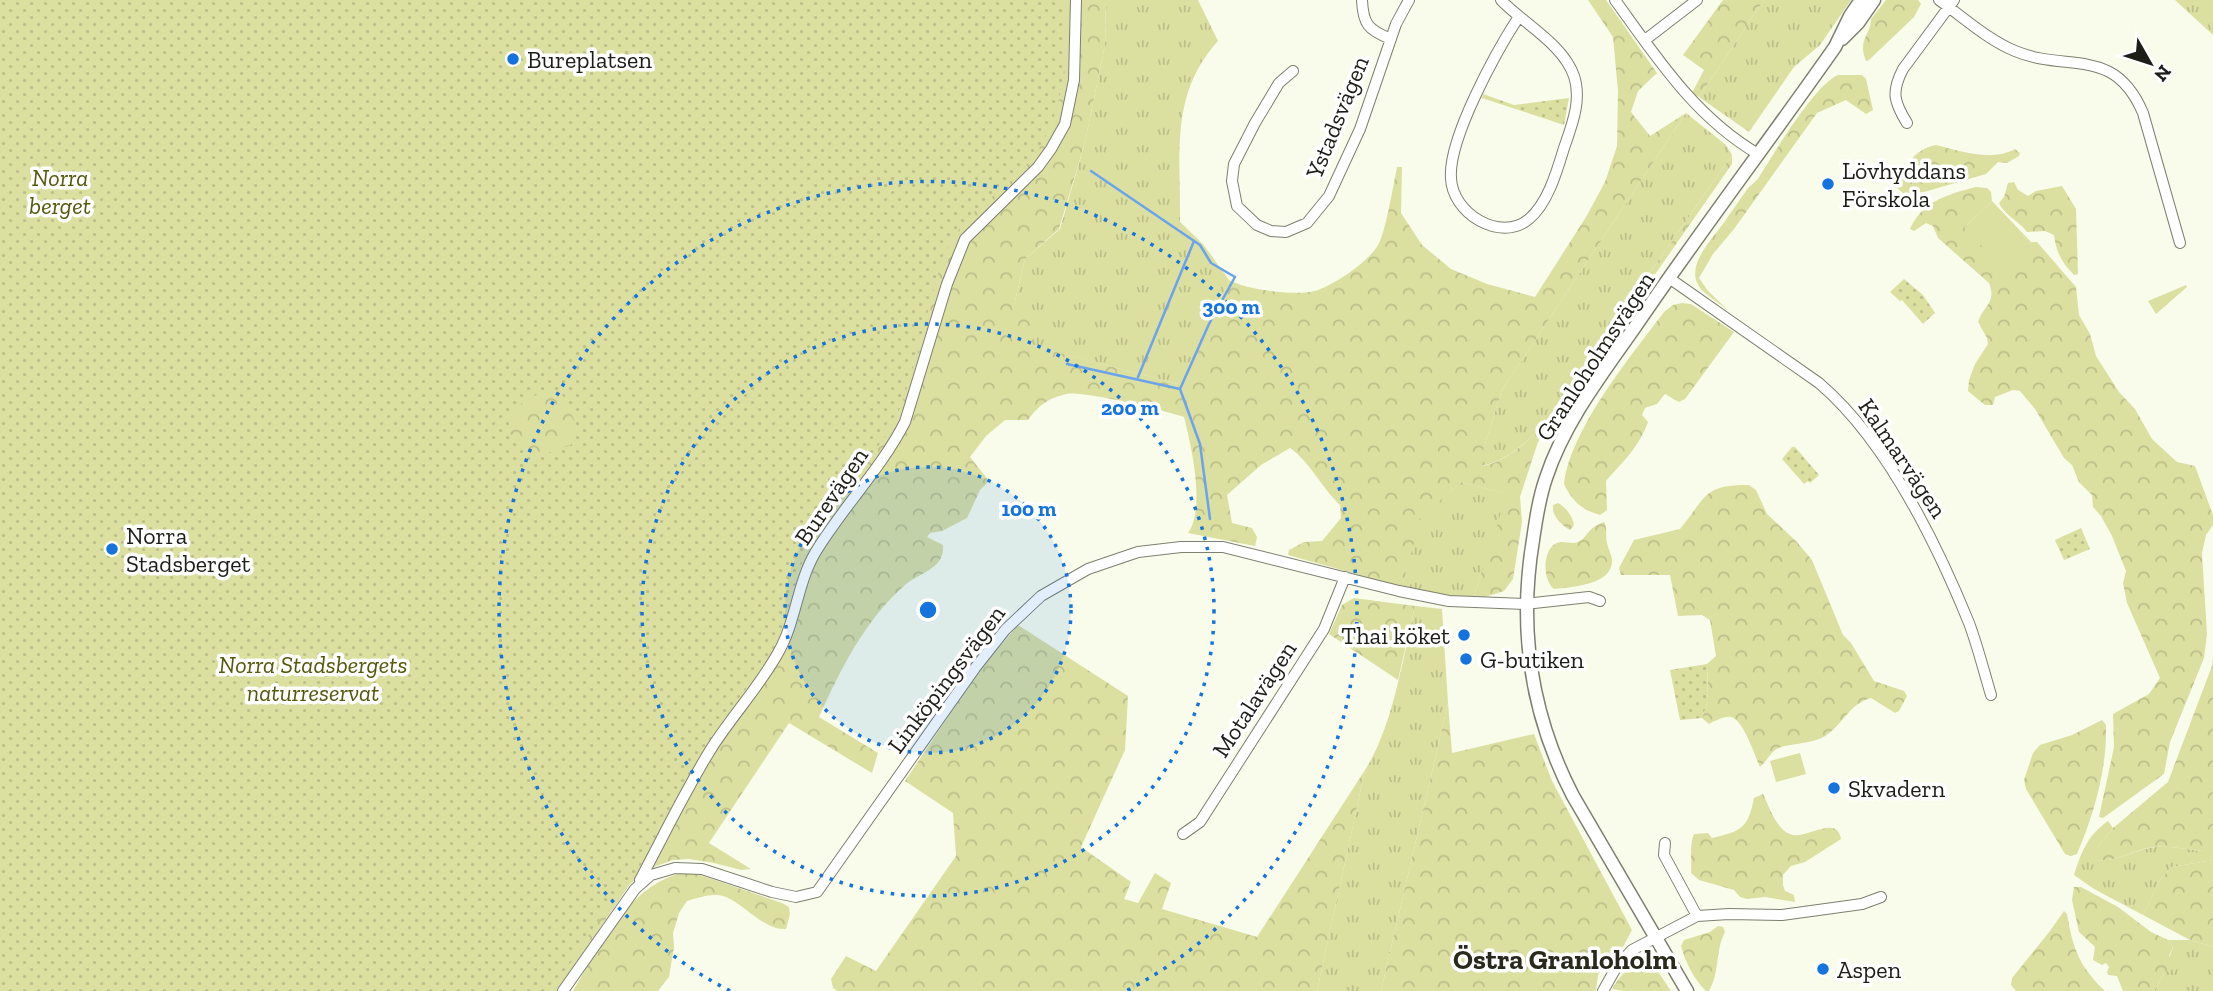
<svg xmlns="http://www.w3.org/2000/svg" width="2213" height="991" viewBox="0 0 2213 991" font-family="'Zilla Slab',serif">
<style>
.grass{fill:url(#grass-tufts)}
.forest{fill:url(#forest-crowns)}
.park{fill:url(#park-dots);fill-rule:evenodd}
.pitch{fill:#dbdfa0}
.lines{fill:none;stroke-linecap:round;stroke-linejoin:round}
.stream{stroke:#6ba3ed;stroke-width:2.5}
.minor-casing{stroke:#7e7f70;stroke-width:12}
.tertiary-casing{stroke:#7e7f70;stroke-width:15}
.minor{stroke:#fff;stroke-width:10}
.tertiary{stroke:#fff;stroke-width:12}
.ring{fill:none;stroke:#1473dc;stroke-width:3.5;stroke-dasharray:3.5 7}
.poi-dot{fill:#1473dc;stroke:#fff;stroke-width:2.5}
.labels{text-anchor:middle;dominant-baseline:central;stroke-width:7;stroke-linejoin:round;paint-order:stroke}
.poi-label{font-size:24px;fill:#1d1e18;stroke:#fff;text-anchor:start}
.street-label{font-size:24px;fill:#1d1e18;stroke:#fff}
.park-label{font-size:24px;font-style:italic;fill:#56580c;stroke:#fff}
.quarter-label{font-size:28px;font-weight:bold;fill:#292a1d;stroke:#fff}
.centre{fill:#1473dc;stroke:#fff;stroke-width:3.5}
.ring-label{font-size:21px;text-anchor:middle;font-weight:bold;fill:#1473dc;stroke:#fff;stroke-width:7;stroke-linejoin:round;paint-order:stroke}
</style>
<defs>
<pattern id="grass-tufts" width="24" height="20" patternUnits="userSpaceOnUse" patternTransform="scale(1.75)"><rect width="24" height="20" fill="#dbdfa0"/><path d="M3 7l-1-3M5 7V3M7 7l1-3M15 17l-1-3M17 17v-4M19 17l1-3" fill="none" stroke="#bcbf89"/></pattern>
<pattern id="forest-crowns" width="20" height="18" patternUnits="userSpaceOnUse" patternTransform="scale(1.75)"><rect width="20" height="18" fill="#dbdfa0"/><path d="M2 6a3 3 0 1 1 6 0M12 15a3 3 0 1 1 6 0" fill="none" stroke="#bcbf89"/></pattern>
<pattern id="park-dots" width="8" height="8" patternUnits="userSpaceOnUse" patternTransform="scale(1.75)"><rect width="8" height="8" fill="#dbdfa0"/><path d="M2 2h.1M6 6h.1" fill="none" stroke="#bcbf89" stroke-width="1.8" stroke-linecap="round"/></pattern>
</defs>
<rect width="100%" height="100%" fill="#fafceb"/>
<path class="grass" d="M1106 0H1198L1218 41C1169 95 1181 155 1180 222L1203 244 1229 280 1182 385 1029 345 1013 310 1025 259 1060 229 1085 142 1105 45Z
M1764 0H1851L1820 45 1794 67 1749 132 1699 97Z
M2175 0H2213V35Z
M1686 113 1726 145 1732 155 1540 430C1522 445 1504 463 1480 466L1484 447 1502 390Z
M1725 221 1728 227 1734 229 1713 254 1699 278 1708 291 1730 312C1722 305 1712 299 1704 292 1680 270 1711 241 1725 221Z
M2186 285 2187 287 2156 314 2148 301Z
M1461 482 1508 494 1474 596H1451L1402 587 1414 539 1407 529Z
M1415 606 1442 609 1448 703 1381 991H1317L1365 770C1392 729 1404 655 1415 606Z
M2108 821 2113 828 2097 848V860C2118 863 2135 848 2157 847 2176 845 2194 852 2213 851V860L2172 867 2160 880 2143 915 2094 889 2074 875C2082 851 2087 836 2108 821Z
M2168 940H2190L2213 947V991H2154L2164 973 2173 947Z"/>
<path class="forest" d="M0 0H1106L1105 45 1085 142 1059 229 1025 259 1013 310 1036 319 1030 345 1182 385 1229 280C1247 290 1299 297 1318 290 1337 283 1368 262 1378 245 1385 235 1394 182 1397 167H1402L1401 213 1422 245 1451 269 1487 284 1535 297 1586 217 1605 182 1617 146 1618 91 1613 37 1588 0H1606L1657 73 1638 91 1631 112 1650 136 1686 113 1502 390 1484 447 1481 466C1504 463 1522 445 1540 430L1732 155V164L1538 442 1520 497 1522 522 1513 579 1504 591 1485 597 1474 596 1507 494 1461 482 1408 529 1415 539 1402 587 1288 555 1289 550 1304 542 1322 541 1341 518 1340 505C1322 488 1310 462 1290 448L1261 465 1227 495 1232 523 1252 528 1257 537 1255 546 1188 533C1206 509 1191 445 1184 417 1167 411 1081 390 1067 394 1048 398 1039 405 1028 420H1005L986 436 970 457 989 481 980 490 967 518 942 531 930 533 927 537 943 545C945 569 920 572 905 585 864 621 841 669 819 717L878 753 872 773 789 723 709 843 751 869 741 870 714 863 689 859 673 860 654 867 630 884 557 991H0Z
M1723 0H1764L1699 97 1692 93 1704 70 1683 55Z
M1886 0H1918L1921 4 1914 17 1869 60 1866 61C1857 39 1871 35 1871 19Z
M1838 75H1862L1866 79 1873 110 1866 114 1846 100 1817 113 1734 229 1728 227 1725 221 1727 218 1748 188 1758 179C1773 155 1815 84 1838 75Z
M1936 145C1960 151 1992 162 2015 149L2020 153 2019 156 2007 163 1998 162 1986 174 1924 192 1904 194 1897 188C1907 167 1911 150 1936 145Z
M2014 182 2018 190 2028 196 2036 191 2062 186 2076 209 2078 274 2074 275C2062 263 2056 252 2054 235L2045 231 2027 232C2018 220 2005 216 1999 203L2004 197 2008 183Z
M1976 187 1987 188 1991 192 1992 201 1965 227 2004 268 2031 242H2037L2076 287 2079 315 2090 334 2096 356 2119 392 2135 409 2152 439 2177 462 2195 466 2213 515V525L2206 535 2202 553 2207 634 2204 658 2170 742 2164 774 2103 818 2099 817 2114 747 2113 714 2149 694 2160 678 2127 603 2123 583 2126 571 2112 536 2101 516 2093 507 2092 495 2079 482 2072 465 2064 458 2035 409 2020 391 2013 390 1995 397 1993 405H1985L1968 391 1969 380 1975 364 1988 344 1987 338 1978 322C1983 306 1997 303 1989 283L1938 238 1933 226 1926 223 1914 231 1910 229C1922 201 1949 194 1976 187Z
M1682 303 1691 304 1734 332 1685 399 1679 402 1665 394 1657 404 1645 408 1642 415 1648 422C1638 449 1623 461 1606 481L1607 510 1600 515C1582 510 1572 501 1564 484 1571 428 1631 356 1664 312L1673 305Z
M1749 485 1756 490 1767 514 1796 541 1812 560 1843 635 1851 643 1874 681 1904 691 1907 696 1899 711 1895 713 1871 698C1850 704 1844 722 1828 734 1813 746 1786 742 1775 750 1769 755 1766 762 1760 767 1755 756 1743 719 1731 717 1724 716 1715 721 1709 724L1702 718 1708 701 1707 664 1716 656 1710 620 1702 615 1678 616 1670 575H1621L1619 568 1634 540 1680 529C1707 496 1703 485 1749 485Z
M1558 503C1566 507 1573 517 1574 525L1570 530C1561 525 1552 516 1553 505Z
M1604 522C1608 529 1605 535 1607 543 1608 548 1611 554 1612 559 1614 585 1572 587 1554 589 1543 580 1542 552 1555 544 1562 539 1571 545 1578 542 1589 537 1586 528 1604 522Z
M1354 598 1415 606 1398 680 1329 634 1342 605Z
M1018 625 1128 696 1125 750 1081 847 1131 882 1124 899 1138 903 1155 873 1171 883 1162 909 1257 937 1365 770 1317 991H838L833 988 831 979 846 956 876 971 956 856 953 813 905 781 978 672Z
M2213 657V851C2194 852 2176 845 2156 847 2134 848 2118 863 2097 860V848L2113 828 2168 782 2212 666Z
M1448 703 1452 753 1534 734 1552 781 1632 930 1623 947 1609 958 1598 975 1596 991H1381Z
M2102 720 2106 725C2107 770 2094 814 2077 854L2070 856 2065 854 2026 789 2024 780 2033 753 2040 745 2072 735Z
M1763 794C1769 806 1776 829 1790 834 1805 841 1837 813 1841 839L1805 862 1791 866 1783 875V885L1785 891 1794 895 1795 902 1765 897 1747 899 1740 897 1734 890 1699 880 1691 873C1692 860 1689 846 1694 834L1708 833 1712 838C1742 831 1748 828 1754 798Z
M2213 860V947L2190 940 2143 915 2160 880 2172 867Z
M677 874H697L782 903 789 907 790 914 786 929C765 931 745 905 726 897 713 892 699 898 687 901L679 913 673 933 674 947 669 977 658 991H573C600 947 625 891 677 874Z
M2074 887H2081L2118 907 2151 932 2168 940 2173 947 2169 956 2176 962V968L2164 973 2154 991H2123L2117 976 2108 975 2107 972 2109 967 2106 963 2102 965 2093 960 2095 947 2079 932 2072 900Z
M2064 911 2067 914C2073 949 2079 966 2105 991H2016L2011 985 2012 978 2050 931Z
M1718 926 1723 927 1725 932C1715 951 1720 972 1709 991H1706C1693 978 1686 963 1681 946L1684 940 1710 932Z
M1646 964 1657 970 1671 991H1624L1612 989C1622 974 1627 966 1646 964Z"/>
<path class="park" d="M0 0H1066C1067 65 1066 130 1015 177 988 202 968 211 949 245 940 262 936 282 931 300 920 339 912 380 896 418L887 434 823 521 809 544 803 558 785 628 776 646 718 728 643 862 602 915 552 991H0ZM544 393 562 394 577 426 571 445 539 456 509 433V418L526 398Z
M1483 94 1514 105 1569 98 1564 125 1482 98Z
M1904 279 1923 295 1935 313 1923 324 1902 300 1900 301 1890 292Z
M1792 447H1795L1819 475 1810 483 1808 481 1804 484 1782 459Z
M2081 528 2090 549 2064 560 2055 540Z
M1707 664 1708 701 1702 718 1680 720 1670 670Z"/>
<path class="pitch" d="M1992 201 2031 242 2004 269 1964 228Z
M1800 753 1806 774 1776 782 1770 761Z"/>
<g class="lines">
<path class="stream" d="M1091 171 1200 245 1211 263 1235 277 1209 324 1180 389
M1067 364 1180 389 1200 444 1210 519
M1138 377 1194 241"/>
<defs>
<path id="minor" d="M1362 0C1363 24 1368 30 1391 39
M1501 0C1524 24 1563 44 1574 76 1582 100 1572 125 1564 148 1557 171 1548 203 1529 219 1500 243 1452 213 1451 178 1448 139 1496 52 1518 18
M1615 0C1657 58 1695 117 1758 154
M1939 0C1963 17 1988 40 2015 51 2068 73 2114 45 2143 113L2180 243
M1645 40 1697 0
M1293 71 1279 83 1255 123 1234 164 1232 181 1237 206 1257 225 1271 231 1286 232 1307 223 1329 196 1360 129 1396 24 1409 0
M1907 123C1894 102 1891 92 1903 69L1954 0
M1669 278 1819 383C1887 441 1936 542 1969 623 1978 647 1984 672 1991 695
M1183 834 1200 822 1324 629 1345 577
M1665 843 1664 855 1697 916
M640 880C663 837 685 791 711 749 732 716 759 687 778 653 796 622 797 584 815 553 842 508 881 469 905 422L947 284 965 239 1038 167 1051 149 1065 124 1074 80 1076 0
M563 991 635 889 651 875 675 868 702 869 772 892 796 897 817 892 975 668 1005 630 1041 596 1088 569 1138 552 1181 547H1223L1399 591 1449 601 1525 604 1589 597 1600 601
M1603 991 1617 966 1632 950 1697 916 1729 914 1782 915 1862 904 1881 897"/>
<path id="tertiary" d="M1842 39 1858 23 1874 0
M1687 991 1573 796C1531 715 1518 630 1533 540 1536 519 1539 498 1546 478 1564 423 1602 374 1635 327 1699 233 1769 141 1835 47L1850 16 1861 0"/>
</defs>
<use href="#minor" class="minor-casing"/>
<use href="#tertiary" class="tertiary-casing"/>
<use href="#minor" class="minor"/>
<use href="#tertiary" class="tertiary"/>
</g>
<circle cx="928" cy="610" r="143" fill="#1473dc" fill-opacity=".12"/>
<g class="ring">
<circle cx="928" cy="610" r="143"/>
<circle cx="928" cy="610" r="286"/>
<path d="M730 991A429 429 0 1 1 1126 991"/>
</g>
<g class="poi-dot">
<circle cx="513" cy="59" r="7"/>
<circle cx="1828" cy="184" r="7"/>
<circle cx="112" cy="549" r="7"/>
<circle cx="1464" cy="635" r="7"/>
<circle cx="1466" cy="659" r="7"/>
<circle cx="1834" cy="788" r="7"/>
<circle cx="1823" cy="969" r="7"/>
</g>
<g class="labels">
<g class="poi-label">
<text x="527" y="59">Bureplatsen</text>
<text x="1842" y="170">Lövhyddans<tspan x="1842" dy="28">Förskola</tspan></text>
<text x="126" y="535">Norra<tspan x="126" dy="28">Stadsberget</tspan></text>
<text x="1450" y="635" text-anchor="end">Thai köket</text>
<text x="1480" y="659">G-butiken</text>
<text x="1848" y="788">Skvadern</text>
<text x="1837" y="969">Aspen</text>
</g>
<g class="street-label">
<text transform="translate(1337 117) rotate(-68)">Ystadsvägen</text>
<text transform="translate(1595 356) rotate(-57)">Granloholmsvägen</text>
<text transform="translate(1903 458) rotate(56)">Kalmarvägen</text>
<text transform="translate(831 496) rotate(-56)">Burevägen</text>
<text transform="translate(946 679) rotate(-53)">Linköpingsvägen</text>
<text transform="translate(1254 699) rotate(-57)">Motalavägen</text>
</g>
<g class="park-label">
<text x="60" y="177">Norra<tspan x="60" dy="28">berget</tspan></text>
<text x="313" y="664">Norra Stadsbergets<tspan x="313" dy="28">naturreservat</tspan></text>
</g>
<g class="quarter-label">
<text x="1565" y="959">Östra Granloholm</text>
</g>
</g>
<circle cx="928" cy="610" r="10" class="centre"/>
<g class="ring-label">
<text x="1231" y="314">300 m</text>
<text x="1130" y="415">200 m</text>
<text x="1029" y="516">100 m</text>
</g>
<g transform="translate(2150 63) rotate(129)" stroke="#ffffff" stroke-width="5" paint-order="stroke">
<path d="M0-5L12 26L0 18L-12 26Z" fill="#1d1e18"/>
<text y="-10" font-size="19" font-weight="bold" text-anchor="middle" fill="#1d1e18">N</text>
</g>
</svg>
